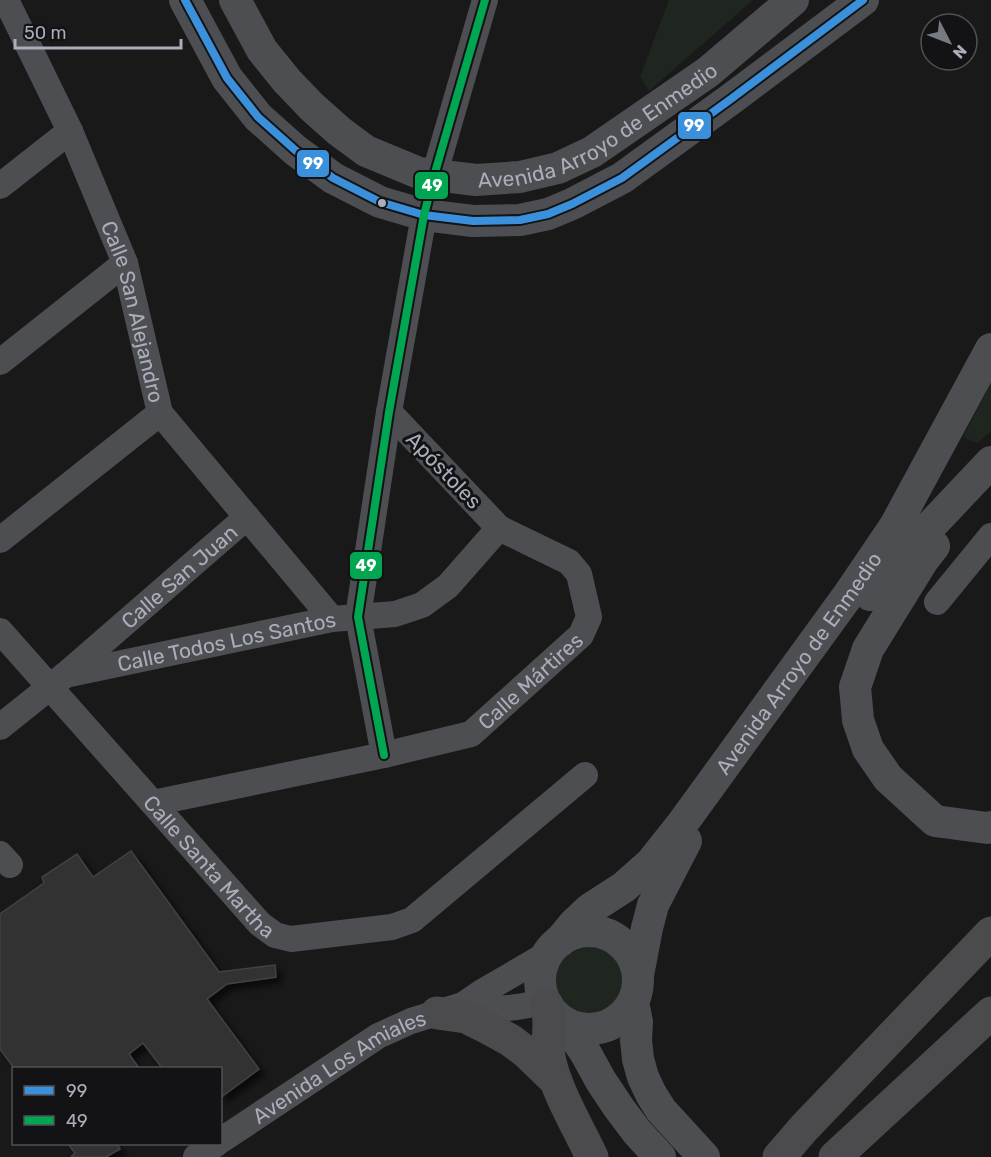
<svg xmlns="http://www.w3.org/2000/svg" width="991" height="1157" viewBox="0 0 991 1157" font-family="Rubik,sans-serif">
<style>
.green{fill:#1f2620}
.building{fill:#313131;stroke:#414245;stroke-width:1.5;filter:url(#shadow)}
.lines{fill:none;stroke-linecap:round;stroke-linejoin:round}
.minor{stroke:#4d4e52;stroke-width:26}
.tertiary{stroke:#4d4e52;stroke-width:32}
.motorway{stroke:#4b4b4e;stroke-width:33}
.bus-1-casing{stroke:#131315;stroke-width:12}
.bus-2-casing{stroke:#131315;stroke-width:12}
.bus-1{stroke:#3a90db;stroke-width:8}
.bus-2{stroke:#00a651;stroke-width:8}
.bus-dot{fill:#aaaeba;stroke:#131315;stroke-width:2}
.labels{text-anchor:middle;dominant-baseline:central;stroke-width:6;stroke-linejoin:round;paint-order:stroke}
.street-label{font-size:21px;fill:#aaaeba;stroke:#131315}
.line-badge{stroke:#131315;stroke-width:2}
.badge-label{font-size:16px;text-anchor:middle;font-weight:bold;fill:#fff}
</style>
<defs>
<filter id="shadow"><feDropShadow dx="5.5" dy="5.5" stdDeviation="3" flood-color="#0009"/></filter>
</defs>
<rect width="100%" height="100%" fill="#191919"/>
<path class="green" d="M669 0H753L649 91 640 77Z
M991 383V431L977 443 963 437Z
M554 979a37 37 0 1 1 74 0a37 37 0 1 1-74 0Z"/>
<path class="building" d="M131 851 219 972 275 965 276 977 227 984 207 999 259 1069 220 1098V1068H162L143 1043 129 1054 139 1068H14L0 1049V914L44 883 42 877 77 854 93 877Z
M68 1144H117L120 1149 106 1157H71L75 1153Z"/>
<g class="lines">
<g class="minor">
<path id="s1" d="M6 0 70 131 125 263 160 413 332 619"/>
<path d="M0 186 70 131"/>
<path d="M0 362 125 263"/>
<path d="M0 540 160 413"/>
<path d="M937 602 991 536"/>
<path id="s2" d="M0 631 260 924 275 935 291 939 392 927 412 920 585 775"/>
<path id="s3" d="M65 675 332 619 395 614 422 605 448 586 499 528"/>
<path id="s4" d="M0 727 65 675 247 517"/>
<path d="M384 755 358 617 389 412 424 215 434 176 485 0"/>
<path id="s5" d="M153 803 384 755 471 734 581 635 589 617 579 574 569 562 499 528 389 412"/>
<path d="M0 854 10 865"/>
<path d="M463 1005C495 1009 514 1011 545 1000"/>
<path id="s6" d="M220 1141 378 1036 411 1021 463 1005 482 992 549 953"/>
<path d="M196 1157 216 1144"/>
</g>
<g class="tertiary">
<path d="M185 0 227 78 258 117 295 150 333 178 380 202 424 215 473 221 520 220 548 214 572 204 622 178 731 99 863 0"/>
<path id="s7" d="M235 0 262 50 287 81 312 107 339 131 366 151 419 173 476 180 520 177 558 168 592 152 708 72 793 0"/>
<path d="M934 546 923 560 868 649 855 687 858 720 868 749 888 778 935 821 987 828 991 827"/>
<path d="M870 595 905 553 991 462"/>
<circle cx="589" cy="980" r="49"/>
<path id="s8" d="M560 941 574 924 590 909 624 887 651 863 682 824 849 594 895 526 991 349"/>
<path d="M638 975 647 928 653 905 686 841"/>
<path d="M633 1002 637 1022 636 1040 638 1059 643 1077 651 1094 661 1110 704 1157"/>
<path d="M565 1023 585 1052 601 1081 619 1108 637 1132 660 1157"/>
</g>
<path class="motorway" d="M547 1005C548 1011 549 1017 549 1024 549 1035 547 1045 549 1057 555 1089 578 1127 592 1157
M437 1013 466 1017 488 1028 510 1040 526 1052 556 1081
M779 1157 804 1128 991 933
M835 1157 991 1013"/>
<defs>
<path id="bus-1" d="M185 0 227 78 258 117 295 150 333 178 380 202 424 215 473 221 520 220 548 214 572 204 622 178 731 99 863 0"/>
<path id="bus-2" d="M384 755 358 617 389 412 424 215 434 176 485 0"/>
</defs>
<use href="#bus-1" class="bus-1-casing"/>
<use href="#bus-2" class="bus-2-casing"/>
<use href="#bus-1" class="bus-1"/>
<use href="#bus-2" class="bus-2"/>
</g>
<circle class="bus-dot" cx="382" cy="203" r="5"/>
<g class="labels">
<g class="street-label">
<text stroke="none"><textPath href="#s7" startOffset="453">Avenida Arroyo de Enmedio</textPath></text>
<text stroke="none"><textPath href="#s1" startOffset="338">Calle San Alejandro</textPath></text>
<text transform="translate(444 470) rotate(46)">Apóstoles</text>
<text stroke="none"><textPath href="#s4" startOffset="234">Calle San Juan</textPath></text>
<text stroke="none"><textPath href="#s3" startOffset="165">Calle Todos Los Santos</textPath></text>
<text stroke="none"><textPath href="#s8" startOffset="369">Avenida Arroyo de Enmedio</textPath></text>
<text stroke="none"><textPath href="#s5" startOffset="405">Calle Mártires</textPath></text>
<text stroke="none"><textPath href="#s2" startOffset="315">Calle Santa Martha</textPath></text>
<text stroke="none"><textPath href="#s6" startOffset="141">Avenida Los Amiales</textPath></text>
</g>
</g>
<g class="line-badge">
<rect x="677" y="111" width="35" height="29" rx="6" fill="#3a90db"/>
<rect x="296" y="149" width="34" height="29" rx="6" fill="#3a90db"/>
<rect x="414" y="171" width="35" height="29" rx="6" fill="#00a651"/>
<rect x="349" y="551" width="34" height="29" rx="6" fill="#00a651"/>
</g>
<g class="badge-label">
<text x="694" y="131">99</text>
<text x="313" y="169">99</text>
<text x="432" y="191">49</text>
<text x="366" y="571">49</text>
</g>
<rect x="12" y="1067" width="210" height="78" fill="#131315" stroke="#4f5157" stroke-width="1.5"/>
<rect x="24" y="1086" width="30" height="9" fill="#3a90db" stroke="#4f5157" stroke-width="1.5"/>
<text x="66" y="1097" font-size="18" fill="#aaaeba">99</text>
<rect x="24" y="1116" width="30" height="9" fill="#00a651" stroke="#4f5157" stroke-width="1.5"/>
<text x="66" y="1127" font-size="18" fill="#aaaeba">49</text>
<g transform="translate(949 42) rotate(132)"><circle r="28" fill="#131315" stroke="#4f5157" stroke-width="1.5"/>
<path d="M0-4.5L10 22L0 15L-10 22Z" fill="#777a82"/>
<text y="-9" font-size="16" font-weight="bold" text-anchor="middle" fill="#aaaeba">N</text>
</g>
<path d="M15 39v9h166v-9" fill="none" stroke="#aaaeba" stroke-width="3"/>
<text x="24" y="39" font-size="18" fill="#aaaeba" stroke="#131315" stroke-width="4.5" paint-order="stroke">50 m</text>
</svg>
